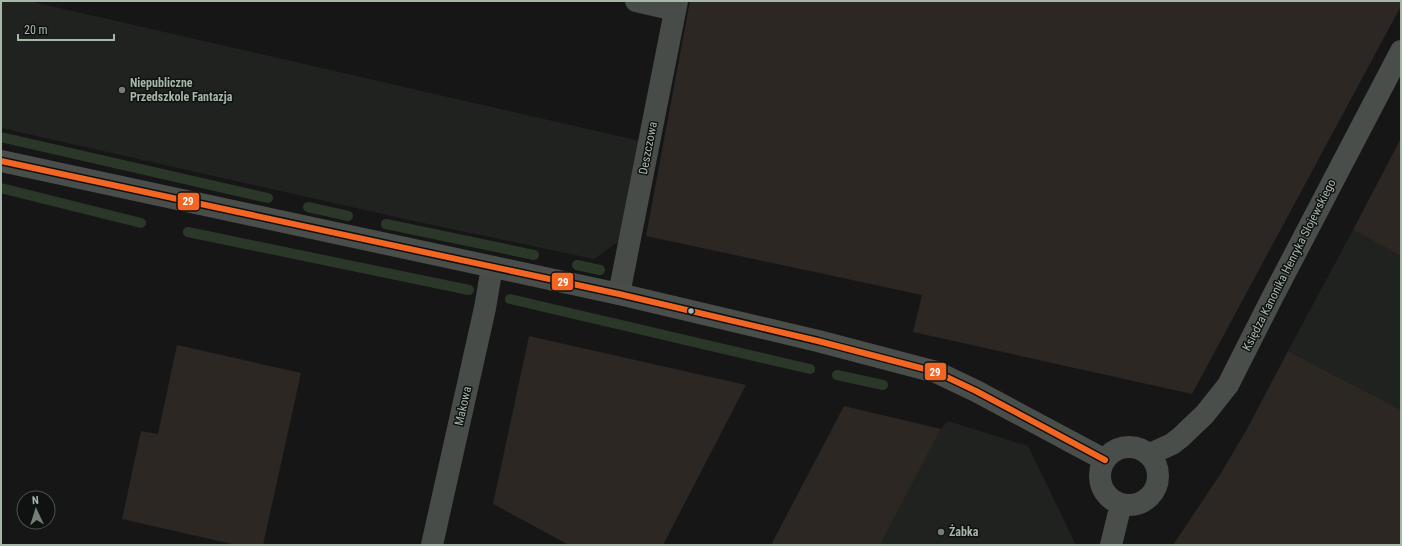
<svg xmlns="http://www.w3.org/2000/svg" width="1402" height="546" viewBox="0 0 1402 546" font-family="'Roboto Condensed',sans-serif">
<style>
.built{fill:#202220}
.green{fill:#2c2723}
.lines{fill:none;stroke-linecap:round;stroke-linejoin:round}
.stream{stroke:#2b3829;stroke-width:10}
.street{stroke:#474c48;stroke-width:22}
.secondary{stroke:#4a4e4b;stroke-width:22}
.bus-1-casing{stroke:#101211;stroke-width:9}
.bus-1{stroke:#f26522;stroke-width:6}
.poi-dot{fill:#747f75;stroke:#101211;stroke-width:1.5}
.bus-dot{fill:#a6b7a8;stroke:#101211;stroke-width:1.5}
.labels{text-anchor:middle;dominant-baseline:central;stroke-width:3;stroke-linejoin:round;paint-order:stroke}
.poi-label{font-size:12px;font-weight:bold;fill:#a6b7a8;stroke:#101211;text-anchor:start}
.street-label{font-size:12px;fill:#a6b7a8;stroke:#101211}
.line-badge{stroke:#101211;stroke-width:1.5}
.badge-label{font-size:11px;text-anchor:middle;font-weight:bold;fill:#fff}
</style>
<rect width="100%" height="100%" fill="#161616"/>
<path class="built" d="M1 1H29L640 141 621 240 594 259 409 220 1 128Z
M1353 230 1401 256V410L1288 351Z
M948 421 1028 446 1076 545H880L941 429Z"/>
<path class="green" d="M690 1H1401V6L1192 394 913 332 922 295 646 236Z
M1401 138V256L1353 230Z
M529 336 746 385 663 545H569L493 504Z
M177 345 301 373 263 545H236L122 519 141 431 158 434Z
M1288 351 1401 410V545H1173L1221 473 1247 429Z
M844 406 941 429 880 545H771Z"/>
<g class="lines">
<path class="stream" d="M1 137 268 198
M1 188 141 223
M308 207 348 216
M386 224 534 255
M188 232 469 290
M577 265 600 270
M510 299 810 369
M837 375 883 385"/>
<path class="street" d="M636 1 675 10
M619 294 677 1
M432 545 485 308 492 267"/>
<path class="secondary" d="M1 161 619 294 818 341 936 372 976 391 1105 460
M1100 476a29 29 0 1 1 58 0a29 29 0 1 1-58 0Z
M1150 454 1172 444 1181 437 1205 414 1228 385 1273 296 1401 51
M1111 545 1121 504"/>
<defs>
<path id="bus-1" d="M1 161 619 294 818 341 936 372 976 391 1105 460"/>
</defs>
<use href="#bus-1" class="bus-1-casing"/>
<use href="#bus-1" class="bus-1"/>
</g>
<g class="poi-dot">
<circle cx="122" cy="90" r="4"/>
<circle cx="941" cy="532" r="4"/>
</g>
<circle class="bus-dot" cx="691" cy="311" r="3.5"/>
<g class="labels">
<g class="poi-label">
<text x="130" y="83">Niepubliczne<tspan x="130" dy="14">Przedszkole Fantazja</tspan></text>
<text x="949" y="532">Żabka</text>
</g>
<g class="street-label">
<text transform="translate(648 148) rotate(-79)">Deszczowa</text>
<text transform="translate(1289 265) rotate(-63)">Księdza Kanonika Henryka Słojewskiego</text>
<text transform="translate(463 406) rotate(-77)">Makowa</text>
</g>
</g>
<g class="line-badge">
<rect x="177" y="192" width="23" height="19" rx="4" fill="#f26522"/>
<rect x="551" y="272" width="23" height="19" rx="4" fill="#f26522"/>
<rect x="924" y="362" width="23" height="19" rx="4" fill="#f26522"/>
</g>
<g class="badge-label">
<text x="188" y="205">29</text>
<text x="563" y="286">29</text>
<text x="935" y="376">29</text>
</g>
<rect width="1402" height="546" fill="none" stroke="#a6b7a8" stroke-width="4"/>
<g transform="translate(36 510) rotate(356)"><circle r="19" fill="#101211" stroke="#4c544d"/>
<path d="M0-3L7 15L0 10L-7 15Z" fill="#747f75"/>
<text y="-6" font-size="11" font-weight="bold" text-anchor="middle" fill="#a6b7a8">N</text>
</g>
<path d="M18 34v6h96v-6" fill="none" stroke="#a6b7a8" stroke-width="2"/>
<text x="24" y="34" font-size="12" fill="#a6b7a8" stroke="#101211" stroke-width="3" paint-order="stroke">20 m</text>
</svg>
